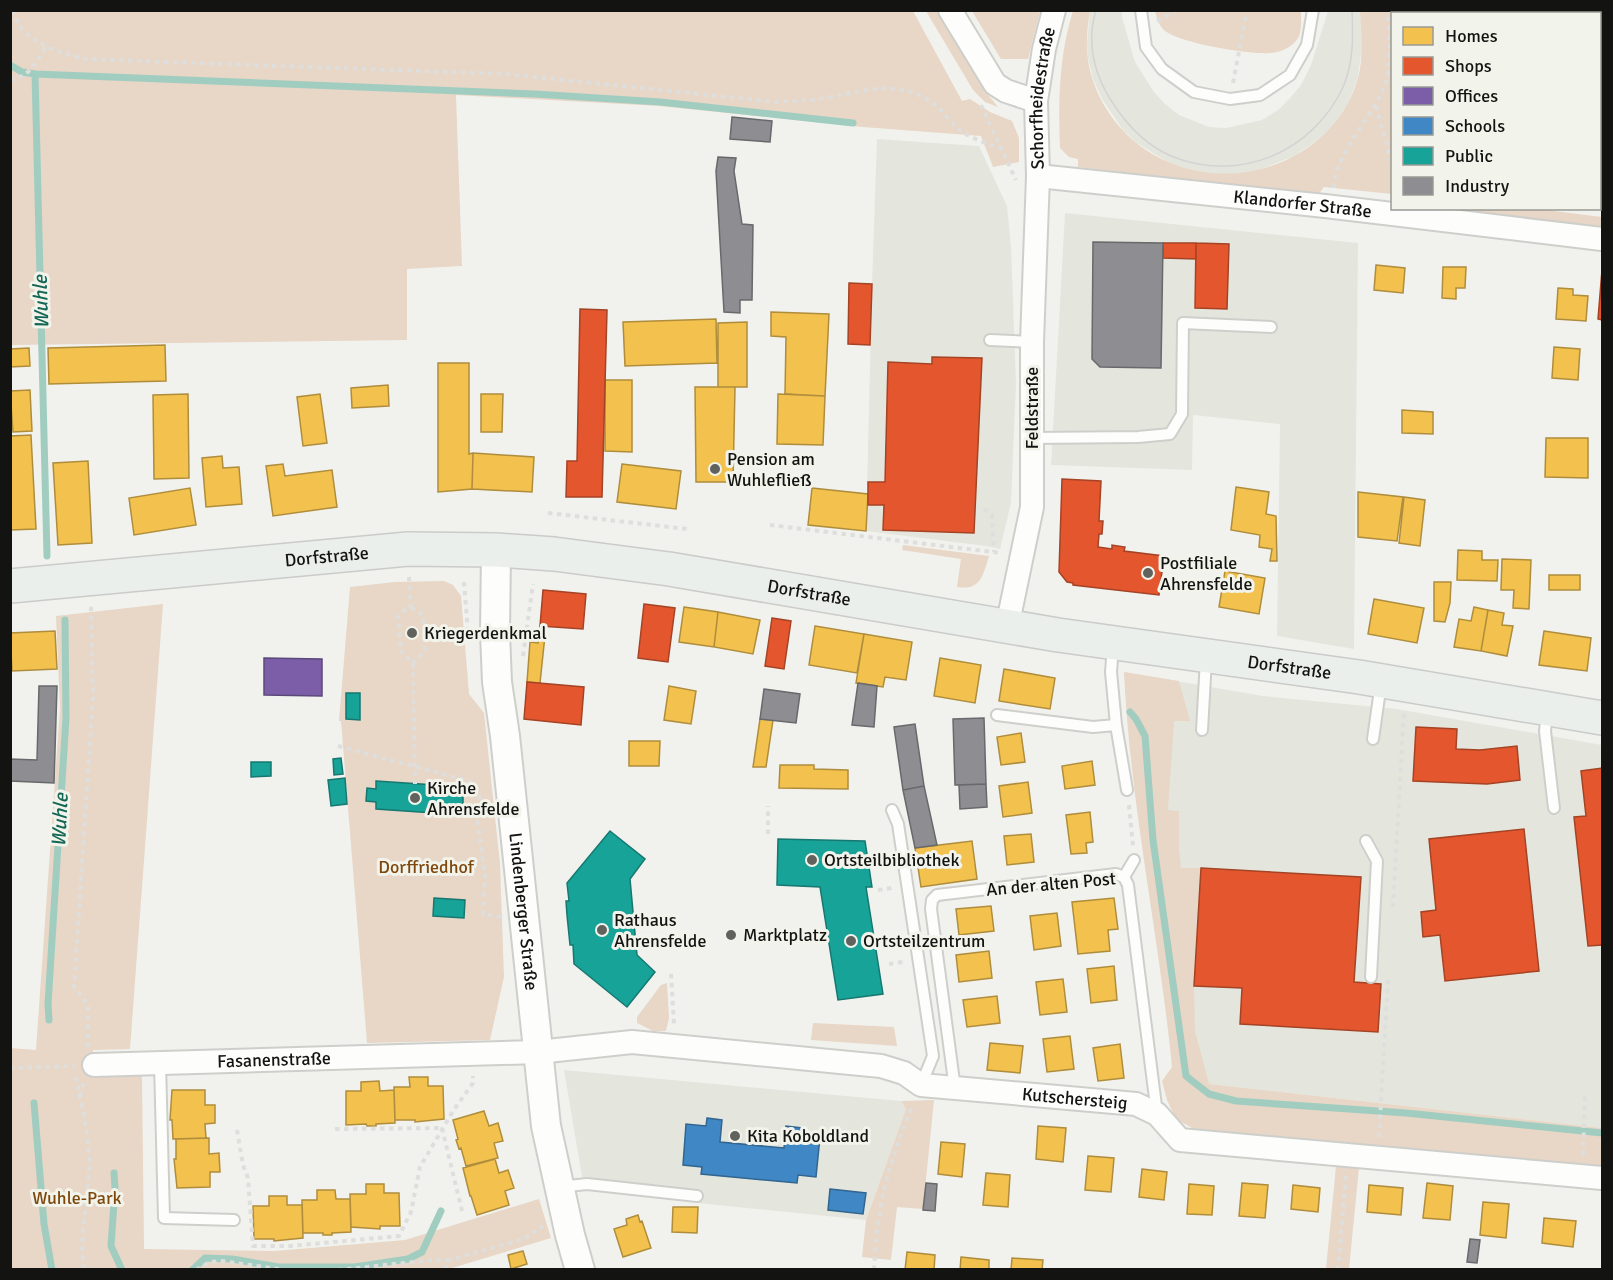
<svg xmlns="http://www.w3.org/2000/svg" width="1613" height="1280" viewBox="0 0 1613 1280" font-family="Signika,sans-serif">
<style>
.built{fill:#e4e6dd}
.green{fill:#e8d6c6}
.homes{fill:#f2c14e;stroke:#af8d3c;stroke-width:1.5}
.shops{fill:#e4572e;stroke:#a54325;stroke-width:1.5}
.offices{fill:#7b5ea7;stroke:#5c487a;stroke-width:1.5}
.schools{fill:#3f88c5;stroke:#32658f;stroke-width:1.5}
.public{fill:#17a398;stroke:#167870;stroke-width:1.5}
.industry{fill:#8d8d92;stroke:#68696b;stroke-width:1.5}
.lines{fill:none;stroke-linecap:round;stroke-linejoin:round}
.stream{stroke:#a0cdc0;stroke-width:7}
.service-casing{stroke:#cecfcb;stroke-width:14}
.minor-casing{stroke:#cecfcb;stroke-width:26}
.tertiary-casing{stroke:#cecfcb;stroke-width:32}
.primary-casing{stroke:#cbcbc9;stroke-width:36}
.path{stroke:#dededd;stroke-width:4;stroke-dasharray:4.5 4.5;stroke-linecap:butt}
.service{stroke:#fdfdfc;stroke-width:10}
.minor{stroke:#fdfdfc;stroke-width:22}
.tertiary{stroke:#fdfdfc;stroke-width:28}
.primary{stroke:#ebefeb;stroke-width:33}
.tram{stroke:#d2d3d2;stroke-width:1.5}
.poi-dot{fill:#61625e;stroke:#f2f4ec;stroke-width:2}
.labels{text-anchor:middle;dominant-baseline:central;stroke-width:6;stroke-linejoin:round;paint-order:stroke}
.street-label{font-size:18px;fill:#131411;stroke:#f2f4ec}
.poi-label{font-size:18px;fill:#131411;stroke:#f2f4ec;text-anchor:start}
.park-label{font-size:18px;fill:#7e470c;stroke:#f2f4ec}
.water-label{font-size:20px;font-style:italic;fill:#146655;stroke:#f2f4ec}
</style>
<rect width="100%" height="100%" fill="#f1f2ee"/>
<path class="built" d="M1090 11H1122V17L1135 62 1154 92 1165 104 1179 115 1209 127 1226 128 1262 120 1278 110 1290 98 1301 85 1311 65 1328 11H1360L1362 49 1357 81 1348 103 1333 127 1324 136 1294 156 1256 171 1232 175 1204 173 1187 169 1169 163 1137 143 1123 130 1102 99 1093 79 1088 58 1087 43Z
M877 139 979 146 1007 206 1011 246 1016 384 1011 503 1000 549 986 546 866 531 872 284Z
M1065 213 1358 243 1354 649 1277 636 1280 424 1193 415 1192 470 1051 465Z
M1124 672 1263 696 1397 709 1602 745V1128L1209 1084 1187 1075Z
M564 1070 901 1101 906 1109 866 1220 697 1203 696 1190 582 1177Z"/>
<path class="green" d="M1155 10 1301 11C1301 19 1302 31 1298 38 1293 47 1279 53 1270 53 1249 55 1181 43 1165 31 1159 26 1156 17 1155 10Z
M10 11H913L962 101 970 99 990 112 1012 121 1019 138V162L993 167 981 136 863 127 659 106 456 95 462 266 407 269V340L11 345Z
M926 11H937L984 90 998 107 985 102 973 90Z
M972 11H1040L1028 59H1001Z
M1073 11H1090C1086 33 1085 56 1092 78 1121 167 1224 199 1301 152 1328 136 1349 110 1358 78 1364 56 1361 34 1360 11H1602V206H1600V14H1392V194L1324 187 1318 195 1078 167V159L1069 157 1060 148C1058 102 1059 55 1073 11Z
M1530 208 1602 217V227L1441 209Z
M903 545 989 556C983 575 981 591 957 587L961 559 902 550Z
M444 581 453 585 461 596 469 694 484 713 500 864 504 977 490 1040 367 1043 341 721H339L350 587 395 582Z
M163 604 130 1049 93 1050 94 1077 142 1076 144 1249 275 1251 405 1240 539 1199 551 1238 449 1269H11L10 1048 36 1050 60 708 56 616Z
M1124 672 1179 681 1190 721H1174L1168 810 1179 811V849L1181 868H1201L1194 986 1195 1031 1209 1084 1602 1128V1172L1194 1129 1176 1119 1167 1100 1162 1081 1172 1067C1159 935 1130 804 1124 672Z
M667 983 669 1018 666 1031H653L637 1023V1017L661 985Z
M813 1023 894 1027 897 1046 811 1040Z
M934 1100 923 1209 897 1207 891 1260 862 1257 866 1220 906 1109 901 1101Z
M1336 1166 1359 1168 1349 1269H1326Z"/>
<path class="homes" d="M1376 265 1405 268 1403 293 1374 290Z
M1443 267H1466L1465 288H1456V299L1442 298Z
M1558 288 1573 289V295L1588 296 1586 321 1556 319Z
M771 312 829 314 825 396 785 394 786 337 771 336Z
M716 319 717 363 625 366 623 322Z
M747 322V387H718V323Z
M165 345 166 381 49 384 48 348Z
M1554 347 1580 349 1578 380 1552 378Z
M29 348 30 366 10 367V349Z
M438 363H469V454L473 453 472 489 438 492Z
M605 380H632V452L605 451Z
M388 385 389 406 352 408 351 388Z
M695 387H735L733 482H696Z
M30 390 32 431 13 432 10 391Z
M188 394 189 478 154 479 153 395Z
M320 394 327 443 303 446 297 397Z
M481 394H503L502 432H481Z
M778 394 825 396 823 445 777 444Z
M1402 410 1433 412V434L1402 433Z
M31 435 36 529 10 530V436Z
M1546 438H1588V478L1545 477Z
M473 453 534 457 532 492 472 489Z
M222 456 223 468 239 467 242 504 206 507 202 458Z
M88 461 92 543 58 545 53 463Z
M283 464 285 476 332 470 337 507 273 516 266 466Z
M622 464 681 471 676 509 617 502Z
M1236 487 1269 492 1266 514 1276 516 1277 561H1270L1272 549 1259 547 1260 535 1231 530Z
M190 488 196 525 134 535 129 498Z
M812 488 868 494 866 531 808 525Z
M1358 492 1403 497 1397 541 1358 537Z
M1404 497 1425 500 1420 546 1399 543Z
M1458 550 1482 551V560H1498L1497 581 1457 580Z
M1502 559 1531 560 1529 609 1513 608 1514 590H1501Z
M1225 571 1265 578 1259 614 1219 607Z
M1549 575H1580V590H1549Z
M1434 582H1451L1450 603 1445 622 1434 621Z
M1374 599 1424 608 1417 643 1368 634Z
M684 607 718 612 714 647 679 642Z
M1474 607 1488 610 1481 651 1454 647 1459 619 1471 621Z
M1488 610 1504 613 1502 625 1513 626 1507 656 1481 651Z
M718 612 760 620 753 654 714 647Z
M540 626H546L540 683 527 682 530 642 538 643Z
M815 626 864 634 857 673 809 665Z
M55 631 57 669 12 671 10 633Z
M1544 631 1591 638 1587 671 1539 665Z
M864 634 912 642 906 680 885 677 883 687 856 683Z
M940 658 981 665 975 703 934 696Z
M1004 669 1055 678 1050 709 999 701Z
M669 686 696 691 691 724 664 720Z
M760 719 773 720 766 767H753Z
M1021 733 1025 762 1001 765 997 737Z
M629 741H660L659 766H629Z
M1092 761 1095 785 1065 789 1062 766Z
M780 765H814V769L848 770V789L779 788Z
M1028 782 1032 813 1003 817 999 786Z
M1090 812 1093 842 1086 843 1087 853 1071 854 1066 815Z
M1031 834 1034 862 1007 865 1004 836Z
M972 841 977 879 921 887 915 848Z
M1114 898 1118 929 1108 930 1110 951 1078 954 1072 902Z
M991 906 994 931 959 935 956 909Z
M1057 913 1061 946 1034 950 1030 916Z
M989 951 992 978 959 982 956 955Z
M1114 966 1117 1000 1091 1003 1087 969Z
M1063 979 1067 1012 1040 1015 1036 982Z
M997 996 1000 1023 967 1027 963 1000Z
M1070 1036 1074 1069 1047 1072 1043 1039Z
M990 1043 1023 1046 1020 1073 987 1070Z
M1120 1044 1124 1078 1098 1081 1093 1048Z
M409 1077H428V1086H443L444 1119 415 1122V1120H395L394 1087H410Z
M379 1081 380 1091 394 1090 395 1123 376 1124V1126H367L366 1124 346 1125V1091H361V1082Z
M172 1090H205V1105H215V1123L205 1124 206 1138 173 1139 172 1120H170Z
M484 1111 489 1126 498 1123 503 1141 494 1143 498 1158 466 1166 461 1148 459 1149 456 1140 458 1139 453 1120Z
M1038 1126 1066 1128 1063 1162 1036 1159Z
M209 1138V1154L219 1153 220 1172H210V1187L177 1188 174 1159H176V1139Z
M941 1142 965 1144 962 1177 938 1174Z
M1088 1156 1114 1158 1111 1192 1085 1190Z
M495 1159 499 1173 508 1170 514 1188 505 1191 509 1205 477 1215 471 1196H470L463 1168Z
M1142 1169 1167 1172 1164 1200 1139 1197Z
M986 1173 1010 1175 1008 1207 983 1205Z
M1242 1183 1268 1185 1265 1218 1239 1216Z
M1427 1183 1453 1186 1450 1220 1423 1218Z
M366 1184H384V1193H399L400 1226H380V1229L351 1227 350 1194H366Z
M1189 1184 1214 1186 1212 1215 1187 1214Z
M1293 1185 1320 1188 1318 1212 1291 1209Z
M1369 1185 1403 1188 1401 1215 1367 1212Z
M317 1190H335L336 1199H350L351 1232 332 1233V1235H323V1233H303L302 1200H317Z
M269 1196H287V1205H302L303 1238 274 1241V1239H254L253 1206H269Z
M1483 1202 1509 1204 1506 1238 1480 1235Z
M673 1207H698L697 1233 672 1232Z
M638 1215 640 1222 642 1221 651 1248 623 1257 614 1229 627 1225 626 1219Z
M1544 1218 1576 1221 1573 1247 1542 1243Z
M523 1251 527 1264 511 1269 508 1255Z
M907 1252 935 1255 934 1270H905Z
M961 1257 989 1260V1270H960Z
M1012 1258 1043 1260 1042 1270H1011Z"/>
<path class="shops" d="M1163 243H1196V259L1163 258Z
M1196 243 1229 244 1227 309 1195 308Z
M1602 270V320L1598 319Z
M849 283 872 284 870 345 848 344Z
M580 309 607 310 602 497H566L567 461H577Z
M932 357 982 358 974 533 883 530 884 505H868V482H885L888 362 932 364Z
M1062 479 1101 481 1099 521H1103L1102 534H1099L1098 547 1112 549V545L1125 547 1124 551 1164 556 1159 595 1073 585V583L1067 582 1059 572Z
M543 590 586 594 583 629 540 626Z
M644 604 675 608 668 662 638 658Z
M772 618 791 621 784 669 765 666Z
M527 682 584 687 581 725 524 719Z
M1416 727 1457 729 1456 749 1480 750 1517 746 1520 780 1487 784 1413 781Z
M1602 768V945L1588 946 1574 817 1586 816 1581 771Z
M1524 829 1539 971 1445 981 1440 935 1423 937 1421 912 1436 910 1429 839Z
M1201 868 1361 877 1354 982 1381 984 1378 1032 1240 1024 1242 988 1194 986Z"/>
<path class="offices" d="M264 658 322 659V696L264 695Z"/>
<path class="schools" d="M707 1118 722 1120 720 1142 784 1148 786 1126 802 1128 801 1135 820 1137 816 1177 798 1175 797 1183 701 1174 702 1167 683 1165 686 1124 706 1126Z
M830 1189 866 1193 863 1214 828 1210Z"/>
<path class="public" d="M346 693H360V720L346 719Z
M341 758 343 774 334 775 333 759Z
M251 762H271V776L251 777Z
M345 778 347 804 331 806 328 780Z
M376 781 450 786 449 793 463 794V807L448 806V814L376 809V802L366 801 367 788 376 789Z
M610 831 645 859 630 879 637 955 655 972 627 1007 574 964 573 945H570L567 915 566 901H569L567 883Z
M778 839 865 841 872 887H866L883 994 838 1000 820 887 777 885Z
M434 898 465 900 464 918 433 916Z"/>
<path class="industry" d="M732 117 772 121 770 142 730 139Z
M718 157 736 158 734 171 742 224 753 225 752 300H740V313L724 312 716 171Z
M1093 242 1163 243 1161 368 1100 367 1092 359Z
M858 683 877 686 874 727 852 725Z
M39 686H57L54 783 10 781V759L37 760Z
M764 689 800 694 796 723 760 719Z
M984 718 986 784 955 785 953 719Z
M915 724 924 786 903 790 894 727Z
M986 784 987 807 960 809 959 785Z
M924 786 937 845 915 848 903 790Z
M926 1183 937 1184 935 1211 923 1210Z
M1470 1239 1480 1240 1477 1263 1467 1262Z"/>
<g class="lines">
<path class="stream" d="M10 65 22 72 35 74 47 556
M35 74 535 94 660 102 853 123
M1130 712 1136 719 1145 736 1153 840 1186 1076 1209 1094 1236 1101 1406 1113 1602 1133
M49 1020 48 1004 66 718 65 620
M34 1103 44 1224 52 1270
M114 1173 115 1188 111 1246 122 1270
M192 1270 205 1258 232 1259 278 1267H355L408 1259 422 1252 441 1211"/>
<defs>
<path id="service" d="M1141 10 1146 47 1162 69 1194 92 1230 99 1260 95 1290 75 1307 45 1313 10
M990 340 1032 342
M1032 438 1138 437 1170 434 1182 414 1183 323 1271 327
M1547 713 1545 731 1554 808
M997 715 1093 727 1116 725 1111 672 1113 646
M1116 725 1127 790
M1202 730 1206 659
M1373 739 1381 683
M892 810 898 824 933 1056 921 1085
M1366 841 1377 861 1371 977
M1124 877 1134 860
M160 1063 164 1218 234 1220
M955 1089 931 909 932 900 937 895 1116 874 1124 877 1128 885 1157 1114
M559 1187 587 1184 697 1196"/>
<g id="minor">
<path d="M950 10 995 84 1006 91 1036 101"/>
<path id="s1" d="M1038 176 1325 206 1602 239"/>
<path id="s2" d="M1007 627 1032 507V342L1038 176 1036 101 1044 49 1054 10"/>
<path id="s3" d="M94 1065 538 1052 632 1042 881 1066 904 1073 921 1085 1136 1104 1157 1114 1180 1140 1602 1178"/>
</g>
<g id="tertiary">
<path id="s4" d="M496 550 495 633 497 682 505 736 546 1126 570 1235 580 1270"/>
</g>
<g id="primary">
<path id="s5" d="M10 586 408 549 496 550 554 554 669 569 1058 635 1359 677 1602 718"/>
</g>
</defs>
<use href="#service" class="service-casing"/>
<use href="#minor" class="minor-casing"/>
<use href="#tertiary" class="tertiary-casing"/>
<use href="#primary" class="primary-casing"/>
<path class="path" d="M13 10C19 41 59 53 86 59L506 74 776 102C790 101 804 101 818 99 857 94 892 77 930 101 942 109 949 121 960 130 972 139 988 144 1002 149
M1157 21 1177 10
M10 80C30 77 36 62 46 46
M1233 83 1247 10
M981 105 1016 180
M1376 106 1392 164
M1334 188C1333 157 1373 116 1385 85 1393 62 1389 34 1388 10
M984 509 992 515 994 552
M548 513 687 529
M770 525 1001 553
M409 577 411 608 403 611 398 617 401 652 413 663 415 784
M464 582 468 633
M411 608 417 610 423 616 425 651 413 663
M523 656 533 584
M338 746 469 781 477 790 482 805 477 817 485 877 483 914 501 917
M1129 805 1133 846
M768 834V806
M878 890 892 888
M1393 907 1404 711
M889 964 903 962
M671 974 674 1024
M88 1047V1005L74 986 93 698 91 606
M10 1070 14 1068 75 1066
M76 1077C82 1108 91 1142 89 1173 87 1206 79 1236 84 1270
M80 1096 84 1081
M442 1128 462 1211
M335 1129 442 1128
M237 1130 243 1165 248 1178 253 1246H290L399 1236 411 1212 420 1167 453 1111 473 1083V1076
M1379 1137 1388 980
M1583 1155 1585 1094
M196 1270 210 1262 221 1261 286 1270
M338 1270 433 1260H449
M445 1270 449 1260 524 1239 543 1226
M874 1270C875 1252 876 1235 879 1218 884 1179 898 1141 913 1105
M1338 1270 1346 1175"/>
<use href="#service" class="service"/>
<use href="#minor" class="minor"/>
<use href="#tertiary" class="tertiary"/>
<use href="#primary" class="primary"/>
<path class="tram" d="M1096 10C1086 44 1095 77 1114 105 1128 126 1148 146 1171 156 1239 184 1313 152 1343 87 1354 62 1353 36 1352 10"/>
</g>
<g class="poi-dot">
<circle cx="715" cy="469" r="6"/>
<circle cx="1148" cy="573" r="6"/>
<circle cx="412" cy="633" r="6"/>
<circle cx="415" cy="798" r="6"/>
<circle cx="812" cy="860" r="6"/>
<circle cx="602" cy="930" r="6"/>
<circle cx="731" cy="935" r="6"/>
<circle cx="851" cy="941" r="6"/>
<circle cx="735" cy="1136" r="6"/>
</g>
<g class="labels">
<g class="street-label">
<text stroke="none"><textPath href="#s2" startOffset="532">Schorfheidestraße</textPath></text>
<text stroke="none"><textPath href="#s1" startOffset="266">Klandorfer Straße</textPath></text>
<text transform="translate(1032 408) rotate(-90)">Feldstraße</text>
<text stroke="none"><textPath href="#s5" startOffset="318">Dorfstraße</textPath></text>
<text stroke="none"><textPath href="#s5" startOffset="804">Dorfstraße</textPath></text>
<text stroke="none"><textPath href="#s5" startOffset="1290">Dorfstraße</textPath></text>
<text transform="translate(1051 884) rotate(-5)">An der alten Post</text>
<text stroke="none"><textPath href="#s4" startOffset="363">Lindenberger Straße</textPath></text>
<text stroke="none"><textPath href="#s3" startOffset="180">Fasanenstraße</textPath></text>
<text stroke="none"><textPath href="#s3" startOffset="988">Kutschersteig</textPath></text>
</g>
<g class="poi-label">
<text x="727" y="459">Pension am<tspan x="727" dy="21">Wuhlefließ</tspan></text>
<text x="1160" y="563">Postfiliale<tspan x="1160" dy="21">Ahrensfelde</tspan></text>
<text x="424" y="633">Kriegerdenkmal</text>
<text x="427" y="788">Kirche<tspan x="427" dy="21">Ahrensfelde</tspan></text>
<text x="824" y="860">Ortsteilbibliothek</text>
<text x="614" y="920">Rathaus<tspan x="614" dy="21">Ahrensfelde</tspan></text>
<text x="743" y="935">Marktplatz</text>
<text x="863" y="941">Ortsteilzentrum</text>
<text x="747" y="1136">Kita Koboldland</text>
</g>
<g class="park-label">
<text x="426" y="867">Dorffriedhof</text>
<text x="77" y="1198">Wuhle-Park</text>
</g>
<g class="water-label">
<text transform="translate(41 302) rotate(-92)">Wuhle</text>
<text transform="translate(60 820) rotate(-87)">Wuhle</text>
</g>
</g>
<rect width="1613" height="1280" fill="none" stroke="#131411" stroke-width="24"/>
<rect x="1391" y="12" width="210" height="198" fill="#f2f4ec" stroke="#999a94" stroke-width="1.5"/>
<rect x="1403" y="27" width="30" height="18" fill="#f2c14e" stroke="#999a94" stroke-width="1.5"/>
<text x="1445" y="42" font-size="18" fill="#131411">Homes</text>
<rect x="1403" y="57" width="30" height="18" fill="#e4572e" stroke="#999a94" stroke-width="1.5"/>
<text x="1445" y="72" font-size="18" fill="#131411">Shops</text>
<rect x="1403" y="87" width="30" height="18" fill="#7b5ea7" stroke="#999a94" stroke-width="1.5"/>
<text x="1445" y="102" font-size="18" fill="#131411">Offices</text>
<rect x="1403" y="117" width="30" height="18" fill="#3f88c5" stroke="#999a94" stroke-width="1.5"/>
<text x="1445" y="132" font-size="18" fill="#131411">Schools</text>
<rect x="1403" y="147" width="30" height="18" fill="#17a398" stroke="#999a94" stroke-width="1.5"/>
<text x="1445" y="162" font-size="18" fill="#131411">Public</text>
<rect x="1403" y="177" width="30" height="18" fill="#8d8d92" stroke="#999a94" stroke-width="1.5"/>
<text x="1445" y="192" font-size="18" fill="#131411">Industry</text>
</svg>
